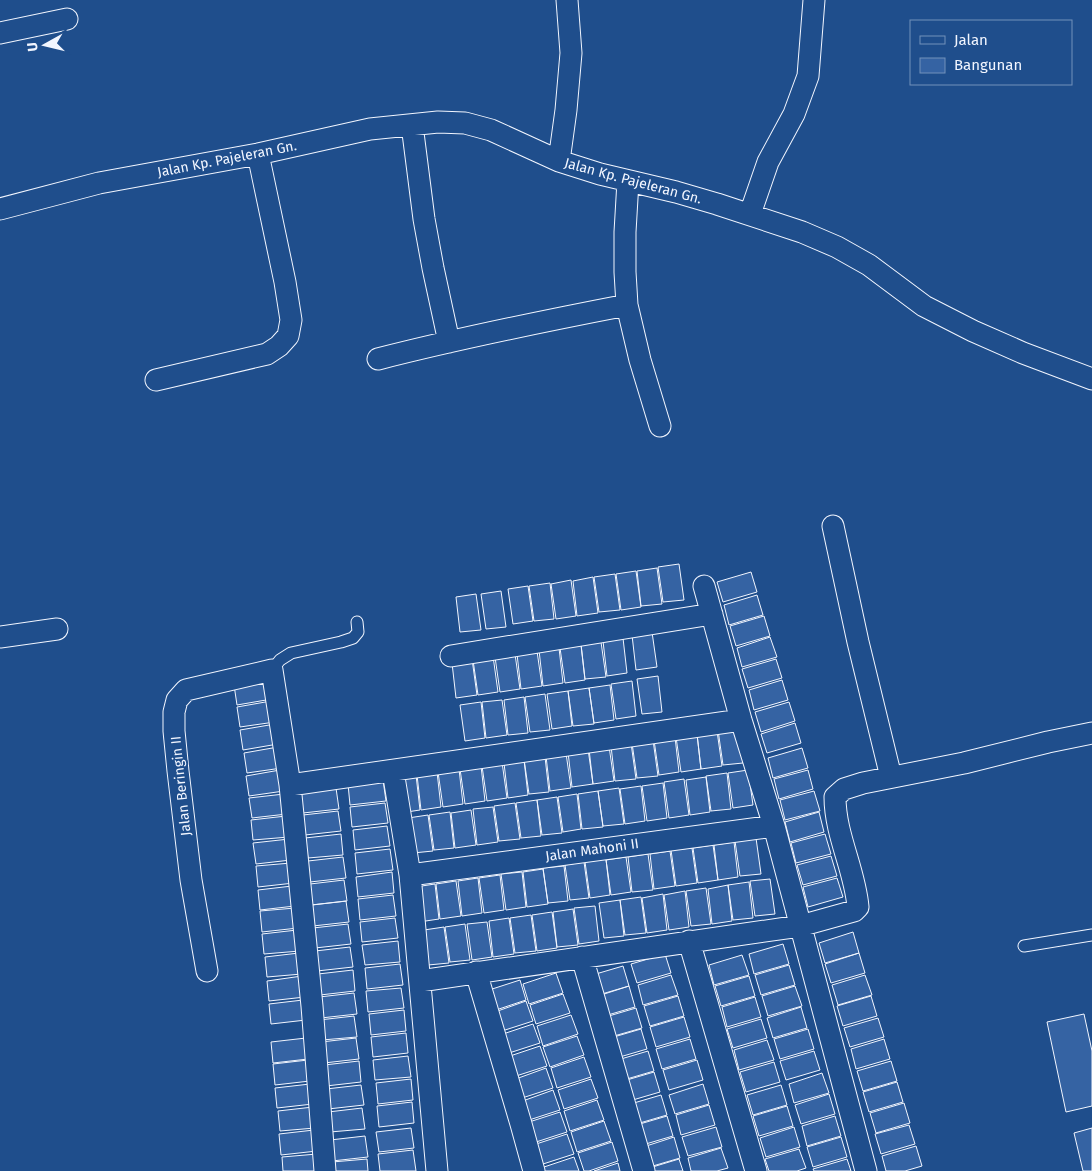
<svg xmlns="http://www.w3.org/2000/svg" width="1092" height="1171" viewBox="0 0 1092 1171" font-family="'Fira Sans',sans-serif">
<style>
.building{fill:#3563a3;stroke:#f2f6ff}
.lines{fill:none;stroke-linecap:round;stroke-linejoin:round}
.service-casing{stroke:#f2f6ff;stroke-width:13}
.minor-casing{stroke:#f2f6ff;stroke-width:23}
.service{stroke:#1f4e8c;stroke-width:11}
.minor{stroke:#1f4e8c;stroke-width:21}
.labels{text-anchor:middle;dominant-baseline:central;stroke-width:4;stroke-linejoin:round;paint-order:stroke}
.street-label{font-size:14px;fill:#f2f6ff;stroke:#1f4e8c}
</style>
<rect width="100%" height="100%" fill="#1f4e8c"/>
<path class="building" d="M679 564 684 600 663 602 658 567Z
M657 568 662 604 641 606 637 571Z
M636 571 641 607 621 610 616 574Z
M751 572 757 592 723 602 717 582Z
M615 574 620 610 599 612 594 577Z
M593 577 598 613 577 616 573 581Z
M571 580 576 616 556 619 551 584Z
M550 583 554 619 534 621 529 586Z
M528 586 533 621 513 624 508 589Z
M501 591 506 627 486 629 481 594Z
M476 594 481 630 460 632 456 597Z
M757 595 763 615 729 625 724 605Z
M764 616 770 636 736 646 730 626Z
M652 632 657 667 636 670 632 635Z
M770 637 777 657 742 667 737 648Z
M623 638 627 673 607 676 603 641Z
M601 642 606 677 585 679 581 644Z
M581 645 585 680 565 683 560 648Z
M559 648 563 683 543 686 539 650Z
M537 651 542 686 521 689 517 654Z
M515 654 520 689 500 692 495 657Z
M493 656 498 692 478 695 473 660Z
M472 659 477 695 456 698 452 663Z
M776 659 782 678 748 688 742 669Z
M658 676 662 712 642 714 637 679Z
M268 679 272 699 237 705 234 685Z
M782 680 788 700 754 710 749 690Z
M632 681 636 716 616 719 611 684Z
M610 685 614 720 594 723 589 688Z
M589 688 594 724 573 726 568 691Z
M568 691 572 726 552 729 547 694Z
M545 694 550 730 530 732 525 697Z
M524 697 528 733 508 735 504 700Z
M502 700 507 735 486 738 482 702Z
M271 701 275 722 240 727 237 707Z
M481 702 485 738 465 741 460 705Z
M789 702 795 721 761 732 755 712Z
M795 723 801 743 767 753 761 734Z
M275 724 278 744 243 750 240 730Z
M739 727 743 763 723 765 718 730Z
M717 731 722 766 701 769 697 734Z
M697 734 701 769 681 772 676 737Z
M675 737 679 772 659 775 654 740Z
M653 740 658 776 637 778 632 743Z
M631 743 636 779 615 781 611 746Z
M609 746 614 781 593 784 589 749Z
M278 747 282 768 247 773 244 753Z
M802 748 808 768 773 778 768 758Z
M588 749 593 784 572 787 568 752Z
M566 753 571 788 550 791 546 756Z
M545 757 549 792 529 794 524 759Z
M524 760 528 795 508 798 504 763Z
M502 762 507 798 487 801 482 766Z
M481 766 485 801 465 804 460 769Z
M459 769 463 804 443 807 438 772Z
M280 770 284 791 249 796 246 776Z
M748 770 753 805 733 808 728 773Z
M808 770 813 789 779 799 774 779Z
M437 772 441 807 421 810 417 775Z
M727 773 731 809 711 811 706 776Z
M416 775 420 810 400 813 395 778Z
M706 777 710 812 690 815 686 780Z
M684 779 689 815 669 818 664 782Z
M383 780 386 801 350 805 348 784Z
M663 783 667 818 647 821 642 786Z
M641 786 645 821 625 824 620 789Z
M336 788 339 809 303 813 301 792Z
M619 788 624 824 603 826 598 791Z
M598 791 603 827 582 829 578 794Z
M814 791 820 811 785 820 780 800Z
M284 794 287 814 252 818 249 798Z
M577 794 581 829 563 832 558 797Z
M557 797 562 833 542 835 537 800Z
M537 800 541 836 521 838 516 803Z
M385 803 388 823 352 827 350 807Z
M515 803 520 839 499 841 494 806Z
M493 807 498 842 477 845 473 809Z
M471 810 476 845 455 848 451 813Z
M338 811 341 831 305 835 303 815Z
M450 812 454 848 434 850 429 815Z
M819 812 824 832 790 842 785 822Z
M428 815 433 851 413 853 408 818Z
M286 816 289 837 253 840 251 820Z
M387 826 390 846 355 850 353 830Z
M341 834 343 855 308 858 305 838Z
M825 834 831 854 796 863 791 843Z
M756 838 761 874 740 876 735 841Z
M289 839 291 860 256 864 253 843Z
M734 842 738 877 718 880 714 845Z
M713 845 718 880 698 883 693 848Z
M692 848 697 883 676 886 671 850Z
M390 849 393 870 357 874 355 853Z
M670 851 675 886 654 889 650 854Z
M648 854 653 890 632 892 628 857Z
M831 856 837 876 803 885 797 865Z
M343 857 346 878 310 882 308 861Z
M626 857 631 892 611 895 606 860Z
M606 859 610 895 590 898 585 862Z
M584 862 589 898 570 900 565 865Z
M291 863 294 883 258 887 256 866Z
M564 866 568 901 548 903 543 868Z
M543 869 548 904 527 907 523 872Z
M392 872 394 893 358 897 356 877Z
M522 872 526 907 506 910 501 874Z
M500 875 504 910 484 913 479 878Z
M478 878 482 913 462 916 458 881Z
M837 878 843 897 808 907 803 887Z
M770 879 775 914 755 916 750 881Z
M344 880 347 901 312 905 310 884Z
M456 881 461 916 440 919 436 884Z
M749 882 753 918 733 920 728 885Z
M435 884 439 919 419 922 415 887Z
M728 885 732 921 712 924 708 889Z
M292 886 295 906 260 910 258 890Z
M706 888 711 924 691 926 686 891Z
M685 891 689 927 669 930 664 895Z
M663 894 667 930 647 933 642 898Z
M393 895 396 916 360 920 358 899Z
M641 897 646 933 625 935 620 900Z
M620 900 624 936 604 938 599 903Z
M346 901 349 922 313 926 311 905Z
M595 906 599 941 579 944 574 908Z
M295 908 298 928 262 932 260 911Z
M573 909 578 945 557 947 553 912Z
M552 912 557 948 537 951 532 915Z
M531 915 536 951 515 953 510 918Z
M395 918 398 938 362 942 360 922Z
M509 918 514 954 493 957 489 921Z
M487 922 492 957 472 960 467 924Z
M348 924 351 944 315 948 313 928Z
M465 924 470 960 450 962 445 927Z
M444 927 449 963 428 965 424 930Z
M297 930 300 951 264 954 262 934Z
M853 932 859 953 825 963 819 943Z
M398 941 400 962 365 965 362 945Z
M783 944 789 964 754 974 749 954Z
M350 947 353 967 317 971 315 951Z
M299 953 302 974 267 977 265 957Z
M859 953 865 973 831 983 825 964Z
M665 954 671 973 637 983 631 964Z
M742 955 749 975 714 985 709 965Z
M400 964 403 985 367 989 365 968Z
M789 965 795 985 761 995 755 975Z
M623 966 629 986 595 996 589 976Z
M353 970 355 991 320 995 318 974Z
M556 973 563 993 529 1004 523 984Z
M671 975 678 995 643 1005 638 985Z
M865 975 872 995 838 1005 832 985Z
M302 976 305 997 269 1001 267 981Z
M749 976 755 996 721 1006 715 986Z
M520 980 526 1000 493 1011 486 991Z
M629 986 635 1007 601 1017 595 997Z
M795 986 802 1006 768 1016 762 996Z
M401 988 404 1008 368 1012 366 991Z
M354 993 357 1014 321 1018 319 997Z
M563 994 570 1013 536 1024 530 1005Z
M678 996 684 1016 650 1026 644 1006Z
M871 996 877 1016 843 1026 837 1006Z
M755 997 761 1017 727 1027 722 1007Z
M303 1000 306 1020 271 1024 269 1004Z
M526 1001 533 1021 499 1032 492 1013Z
M801 1007 807 1028 773 1038 767 1018Z
M636 1008 642 1028 607 1038 602 1018Z
M404 1010 406 1031 371 1035 369 1014Z
M1084 1014 1092 1051V1106L1066 1112 1047 1022Z
M571 1015 578 1034 543 1046 537 1026Z
M354 1016 357 1037 322 1040 319 1020Z
M684 1017 690 1037 656 1047 650 1027Z
M878 1018 884 1037 850 1047 844 1028Z
M761 1019 767 1038 733 1048 727 1029Z
M533 1024 540 1043 506 1054 500 1035Z
M641 1029 647 1049 613 1059 607 1039Z
M808 1029 814 1049 780 1059 774 1039Z
M406 1033 408 1053 373 1057 371 1037Z
M577 1036 584 1055 550 1067 543 1047Z
M306 1038 308 1059 273 1063 271 1042Z
M356 1038 359 1059 324 1063 321 1042Z
M690 1039 696 1059 662 1069 656 1049Z
M884 1039 890 1059 856 1069 851 1049Z
M767 1040 774 1060 739 1070 734 1050Z
M540 1046 547 1066 513 1077 507 1057Z
M648 1051 654 1071 620 1081 614 1061Z
M814 1051 820 1070 786 1080 780 1061Z
M408 1056 411 1077 375 1080 373 1060Z
M584 1057 591 1077 557 1088 551 1068Z
M308 1060 310 1081 275 1085 273 1064Z
M697 1060 703 1080 669 1090 663 1070Z
M359 1061 361 1082 326 1086 324 1065Z
M891 1061 897 1081 863 1091 857 1071Z
M774 1062 780 1082 746 1092 740 1072Z
M546 1068 553 1088 519 1099 513 1080Z
M654 1072 660 1092 626 1102 620 1082Z
M822 1073 829 1093 794 1103 789 1084Z
M411 1079 413 1100 378 1104 376 1083Z
M591 1079 598 1098 564 1109 558 1090Z
M897 1082 903 1102 869 1112 863 1092Z
M310 1084 313 1104 277 1108 275 1088Z
M703 1084 709 1104 675 1114 669 1095Z
M361 1085 364 1105 328 1109 326 1089Z
M781 1085 787 1105 753 1115 747 1095Z
M553 1090 560 1110 526 1121 520 1102Z
M829 1094 835 1114 801 1124 795 1105Z
M661 1095 667 1115 633 1125 627 1105Z
M597 1100 604 1120 570 1131 564 1111Z
M412 1102 414 1123 379 1127 377 1106Z
M904 1103 910 1123 876 1133 870 1113Z
M709 1105 715 1125 681 1135 676 1115Z
M787 1106 793 1126 759 1136 753 1116Z
M313 1107 315 1128 280 1131 278 1111Z
M362 1108 365 1129 330 1132 328 1112Z
M560 1112 567 1132 533 1143 526 1123Z
M667 1116 673 1136 639 1146 633 1126Z
M835 1116 841 1136 807 1146 802 1126Z
M604 1121 611 1141 577 1152 571 1132Z
M909 1125 915 1144 881 1154 875 1134Z
M716 1127 722 1147 688 1156 682 1137Z
M794 1127 800 1147 766 1157 760 1138Z
M411 1128 414 1148 379 1152 376 1132Z
M1092 1128V1171H1083L1074 1133Z
M314 1130 317 1151 281 1155 279 1134Z
M567 1134 574 1154 540 1165 533 1145Z
M365 1136 368 1157 332 1161 330 1140Z
M674 1137 680 1158 646 1168 640 1148Z
M841 1137 847 1157 813 1167 807 1147Z
M612 1142 618 1161 589 1171H584L578 1153Z
M916 1146 922 1166 905 1171H886L882 1156Z
M721 1148 728 1168 717 1171H691L688 1158Z
M799 1149 806 1168 797 1171H769L765 1159Z
M413 1150 416 1171H380L378 1154Z
M317 1154 319 1171H283L282 1157Z
M574 1157 579 1171H542L541 1168Z
M367 1159 368 1171H333L332 1162Z
M679 1159 683 1171H646V1169Z
M847 1159 851 1171H814L813 1169Z
M618 1163 620 1171H594Z"/>
<g class="lines">
<defs>
<path id="service" d="M272 670 280 660 291 653 341 642 353 638 358 632 357 622
M1024 946 1092 935"/>
<path id="minor" d="M0 33 67 19
M412 125 424 219 433 268 449 342
M559 161 566 110 571 53 567 0
M628 181 625 232V272L627 305 640 360 660 426
M0 209 99 183 258 154 370 129 438 122 465 123 491 130 559 161 600 174 676 192 717 204 802 232 837 247 869 265 924 306 973 331 1023 353 1092 379
M750 214 768 162 794 114 808 76 814 0
M378 359C460 338 544 321 627 305
M156 380 267 354 279 346 288 336 291 320 285 282 258 154
M833 526 858 642 891 777
M704 586 741 720 774 826 866 1171
M0 637 57 629
M451 656 712 614
M393 771 410 875 437 1171
M290 785 741 720
M410 875 774 826
M689 941 756 1171
M582 957 644 1171
M207 971 191 880 178 771 174 731V712L177 700 186 690 272 670 290 785 312 1006 325 1171
M476 972 521 1124 534 1171
M420 981 800 926 854 911 858 907C855 870 835 835 835 797L844 789 863 783 964 763 1048 742 1092 733"/>
</defs>
<use href="#service" class="service-casing"/>
<use href="#minor" class="minor-casing"/>
<use href="#service" class="service"/>
<use href="#minor" class="minor"/>
</g>
<g class="labels">
<g class="street-label">
<text transform="translate(227 159) rotate(-11)">Jalan Kp. Pajeleran Gn.</text>
<text transform="translate(633 181) rotate(15)">Jalan Kp. Pajeleran Gn.</text>
<text transform="translate(181 786) rotate(-96)">Jalan Beringin II</text>
<text transform="translate(592 850) rotate(-8)">Jalan Mahoni II</text>
</g>
</g>
<rect x="910" y="20" width="162" height="65" fill="#1f4e8c" stroke="#7391ba"/>
<rect x="920" y="36" width="25" height="8" fill="#1f4e8c" stroke="#7391ba"/>
<text x="954" y="45" font-size="15" fill="#f2f6ff">Jalan</text>
<rect x="920" y="58" width="25" height="15" fill="#3563a3" stroke="#7391ba"/>
<text x="954" y="70" font-size="15" fill="#f2f6ff">Bangunan</text>
<g transform="translate(45 45) rotate(262)" stroke="#1f4e8c" stroke-width="4" paint-order="stroke">
<path d="M0-4L9 19L0 12L-9 19Z" fill="#f2f6ff"/>
<text y="-8" font-size="14" font-weight="bold" text-anchor="middle" fill="#f2f6ff">U</text>
</g>
</svg>
